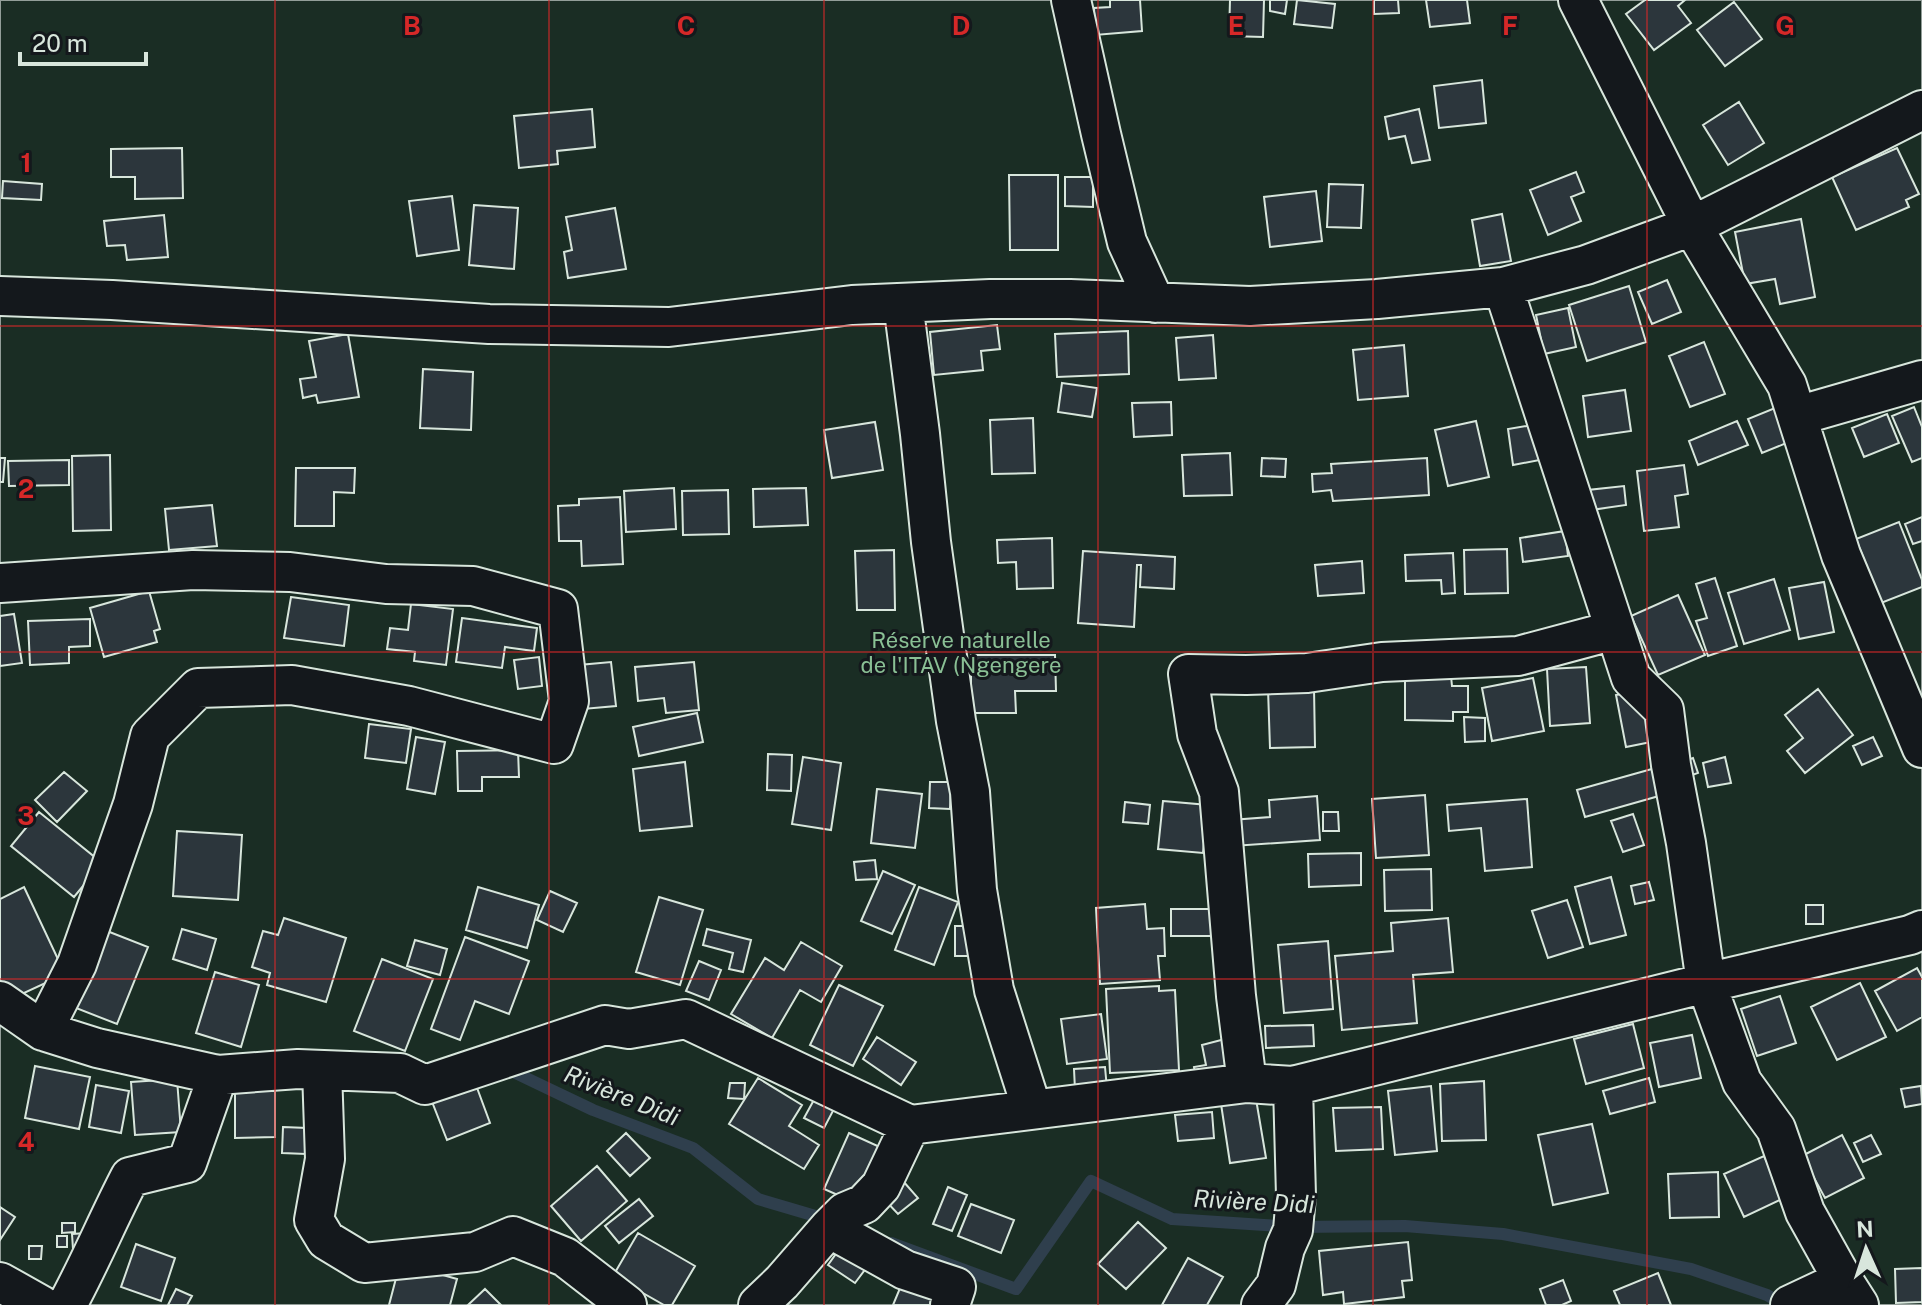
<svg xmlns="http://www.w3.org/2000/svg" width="1922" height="1305" viewBox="0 0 1922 1305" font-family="'Public Sans',sans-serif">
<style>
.green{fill:#1a2d24;stroke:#939e99;stroke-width:2}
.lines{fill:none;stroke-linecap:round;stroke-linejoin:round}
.stream{stroke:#2f3f4d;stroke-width:12}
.building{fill:#2c363c;stroke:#d8e6dc;stroke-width:2}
.minor-casing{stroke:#d8e6dc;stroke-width:42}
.minor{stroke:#14181c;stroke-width:38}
.grid{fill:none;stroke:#d62828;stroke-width:2;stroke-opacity:0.55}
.labels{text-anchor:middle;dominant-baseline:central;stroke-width:6;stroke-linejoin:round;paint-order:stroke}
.park-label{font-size:22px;fill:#8ac095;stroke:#14181c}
.water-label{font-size:24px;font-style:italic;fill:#d8e6dc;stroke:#14181c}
.grid-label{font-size:26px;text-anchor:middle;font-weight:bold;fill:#d62828;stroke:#14181c;stroke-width:6;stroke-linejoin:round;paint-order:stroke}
</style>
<rect width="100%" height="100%" fill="#14181c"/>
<path class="green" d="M0 0H1922V1305H0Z"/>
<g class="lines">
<path class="stream" d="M505 1068 593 1110 693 1148 758 1199 829 1220
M891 1243 1016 1289 1091 1181 1172 1219 1293 1227 1405 1226 1503 1234 1691 1269 1767 1295 1784 1305"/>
</g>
<path class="building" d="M1110 0H1140L1142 31 1095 35 1094 8 1110 7Z
M1230 0H1264L1263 37 1229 36Z
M1270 0H1287L1285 14 1270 11Z
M1297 0 1335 4 1332 28 1294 24Z
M1374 0H1398L1399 13 1374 14Z
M1426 0H1467L1470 23 1430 27Z
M1645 0H1685L1678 6 1691 23 1654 50 1626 14Z
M1734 2 1762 39 1725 66 1697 30Z
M1482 80 1486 123 1439 128 1434 86Z
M1739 102 1764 143 1728 165 1703 125Z
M592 109 595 147 557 151 558 164 519 168 514 116Z
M1419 109 1430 160 1412 163 1405 136 1389 139 1385 117Z
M182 148 183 198 135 199V177H111V149Z
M1897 148 1919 194 1906 200 1909 207 1856 230 1832 177Z
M1576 172 1584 192 1571 197 1581 221 1548 235 1530 190Z
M1009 175H1058V250H1010Z
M1065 177H1093V207L1065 206Z
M3 181 42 184 41 200 2 198Z
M1329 184 1363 185 1361 228 1327 227Z
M1316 191 1322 241 1270 247 1264 197Z
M452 196 459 250 417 256 409 201Z
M474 205 518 208 514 269 469 265Z
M615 208 626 269 568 278 564 252 572 250 566 217Z
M1502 214 1511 261 1480 266 1472 220Z
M164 215 168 257 127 260 125 245 107 246 104 221Z
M1801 219 1815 297 1780 304 1775 279 1745 284 1735 232Z
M1667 280 1681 312 1652 324 1638 292Z
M1629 286 1646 342 1587 361 1569 305Z
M1568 308 1576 347 1544 354 1536 315Z
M997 325 1000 349 981 351 983 370 934 375 930 332Z
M1128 331 1129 374 1057 377 1055 334Z
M348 334 359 397 318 403 316 395 303 398 300 379 316 377 309 341Z
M1213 335 1216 378 1179 380 1176 338Z
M1704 342 1725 394 1690 407 1669 356Z
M1404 345 1408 396 1358 400 1353 350Z
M423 369 473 372 471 430 420 428Z
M1062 383 1097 388 1092 417 1058 412Z
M1625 390 1631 431 1588 437 1583 396Z
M1171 402 1172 435 1134 437 1132 403Z
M1914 407 1922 427V458L1912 462 1892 416Z
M1775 408 1789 442 1762 453 1748 419Z
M1887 414 1899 443 1864 457 1852 428Z
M1033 418 1035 473 992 474 990 420Z
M1476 421 1489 477 1448 486 1435 430Z
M1737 421 1748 445 1698 465 1689 441Z
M875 422 883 470 832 478 824 430Z
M1539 424 1545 459 1513 465 1508 429Z
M1230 453 1232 495 1184 496 1182 455Z
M110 455 111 530 73 531 72 456Z
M0 458H5L3 482H0Z
M1262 458 1286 459 1285 477 1261 476Z
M1427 458 1429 495 1333 501 1331 490 1313 492 1312 474 1332 473 1331 464Z
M69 460V485L9 486 8 461Z
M1684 465 1688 494 1675 496 1679 527 1644 531 1637 471Z
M296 468H355L354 493 334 492V526H295Z
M1624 486 1626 505 1591 510 1588 490Z
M674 488 676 529 626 532 624 491Z
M806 488 808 525 754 527 753 489Z
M728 490 729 534 683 535 682 491Z
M620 497 623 564 582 566 581 541H559L558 506 579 505V499Z
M212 505 217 546 169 550 165 509Z
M1922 517V541L1913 544 1905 524Z
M1899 522 1922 580V587L1881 603 1856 539Z
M1565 531 1568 556 1523 562 1520 538Z
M1052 538 1053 588 1017 589 1016 562 998 563 997 540Z
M1507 549 1508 593 1465 594 1464 550Z
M894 550 895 610H857L855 551Z
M1083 551 1175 557 1174 589 1140 587 1141 565H1137L1134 627 1078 623Z
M1453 553 1455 593 1442 594 1441 580 1406 581 1405 555Z
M1362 561 1364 593 1318 596 1315 565Z
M1715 578 1737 646 1708 656 1696 621 1707 618 1696 584Z
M1774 579 1790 630 1744 644 1728 593Z
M1824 582 1834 632 1799 639 1789 588Z
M149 591 160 629 154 631 157 642 104 657 90 608Z
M1678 595 1705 655 1658 675 1631 616Z
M291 597 349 605 344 646 284 638Z
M411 604 453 609 446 665 414 661 415 652 387 649 390 628 408 630Z
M14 614 22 663 0 666V616Z
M462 618 537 628 534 651 505 647 502 668 456 662Z
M90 619V646L69 647V663L30 665 28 621Z
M971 655H1055L1056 691H1015L1016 713H971Z
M539 657 542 686 518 689 514 660Z
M611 662 616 706 583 709 579 665Z
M694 662 699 710 666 713 664 698 638 701 635 667Z
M1586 667 1590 723 1550 726 1547 669Z
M1405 675 1451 676 1452 686H1468V712H1453V721L1405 720Z
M1533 678 1544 731 1492 741 1482 688Z
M1314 688 1315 747 1270 748 1268 689Z
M1818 689 1853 735 1805 773 1787 751 1803 738 1785 715Z
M1633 692 1637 710 1654 707 1661 740 1626 747 1616 695Z
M697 713 703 742 639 756 633 727Z
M1464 717 1485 718V741L1465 742Z
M369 724 411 729 406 763 365 758Z
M416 737 445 742 435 794 407 789Z
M1873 737 1882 756 1862 765 1853 746Z
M518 750 519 777H482V791H458L457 751Z
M768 754 792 755 791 791 767 790Z
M803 757 841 763 831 830 792 824Z
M1725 757 1731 783 1708 787 1703 763Z
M1693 758 1698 773 1678 780 1672 765Z
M685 762 692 826 640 831 633 769Z
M1666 765 1673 792 1585 817 1577 790Z
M64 772 87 791 57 822 35 800Z
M930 782H951L950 809 929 808Z
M877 789 922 794 915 848 871 843Z
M1425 795 1429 855 1376 858 1372 799Z
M1317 796 1320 840 1233 846 1231 820 1270 817 1269 800Z
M1527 799 1532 867 1485 871 1481 828 1449 831 1447 805Z
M1163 801 1208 805 1203 853 1158 849Z
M1125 802 1150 805 1148 824 1123 822Z
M39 812 102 863 74 897 11 846Z
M1323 812H1338L1339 831H1323Z
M1633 814 1644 845 1623 852 1611 821Z
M177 831 242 835 238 900 173 896Z
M1361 853V885L1309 887 1308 854Z
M875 860 877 879 856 880 854 862Z
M1431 869 1432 910 1385 911 1384 870Z
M883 871 915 885 892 934 861 921Z
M1611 877 1626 935 1590 944 1575 887Z
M1649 882 1654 900 1635 904 1631 886Z
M24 887 65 974 9 1000 0 980V899Z
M478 887 539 905 527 948 466 930Z
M919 887 958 902 934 965 895 950Z
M550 891 577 903 563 932 537 920Z
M659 897 703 910 680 985 636 972Z
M1567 900 1583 947 1548 958 1532 911Z
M1145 904 1147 929 1164 928 1165 956H1158L1160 980 1100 984 1096 908Z
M1806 905H1823V924H1806Z
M1171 909H1212V936H1171Z
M284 918 346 938 326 1002 267 985 270 973 252 967 263 931 278 935Z
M1448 918 1453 972 1413 975 1417 1023 1342 1030 1335 956 1393 951 1391 923Z
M955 926H977V956H955Z
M182 929 216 939 207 970 173 959Z
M707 929 751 940 743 972 729 969 733 953 703 945Z
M107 931 148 947 117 1024 76 1008Z
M465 937 529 961 509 1014 475 1001 460 1040 431 1029Z
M415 940 447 949 440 975 407 966Z
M1328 941 1333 1009 1284 1013 1278 945Z
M801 942 842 966 821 1002 800 990 772 1038 731 1014 765 958 784 970Z
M382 959 433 979 405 1051 354 1031Z
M699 961 721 970 709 1000 686 991Z
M1917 968 1922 977V1017L1897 1031 1875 991Z
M215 972 259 985 241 1047 196 1033Z
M1860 983 1886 1037 1837 1060 1811 1007Z
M839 985 883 1006 853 1066 810 1045Z
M1159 986V991L1175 990 1179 1070 1110 1073 1106 989Z
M1780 996 1796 1043 1757 1056 1741 1009Z
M1101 1014 1107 1059 1067 1064 1061 1019Z
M1633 1024 1644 1068 1586 1084 1574 1039Z
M1313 1025 1314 1046 1266 1048 1265 1026Z
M1692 1035 1701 1078 1659 1087 1650 1043Z
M877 1037 916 1062 901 1085 863 1059Z
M1225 1039 1232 1072 1196 1080 1194 1067 1206 1065 1202 1045Z
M35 1066 90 1077 79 1129 25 1118Z
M1105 1067 1107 1089 1075 1090 1074 1069Z
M473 1077 490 1123 447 1140 429 1094Z
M758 1078 802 1105 789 1126 819 1145 804 1169 729 1124Z
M1649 1078 1655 1102 1610 1114 1603 1091Z
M177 1079 181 1132 135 1135 131 1082Z
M1484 1081 1486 1140 1442 1141 1440 1084Z
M730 1083H745L744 1099 728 1098Z
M96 1085 129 1091 121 1133 89 1127Z
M1431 1086 1437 1151 1395 1155 1388 1091Z
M1921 1086 1922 1104 1905 1107 1901 1089Z
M235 1091H275V1137L235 1138Z
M815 1098 834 1109 824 1128 804 1118Z
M1256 1099 1266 1158 1230 1163 1221 1104Z
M1381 1107 1383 1149 1336 1151 1333 1108Z
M1212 1112 1214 1138 1178 1141 1175 1115Z
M1592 1124 1608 1193 1553 1205 1538 1135Z
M283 1127 307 1128 306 1154 282 1153Z
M626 1133 650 1158 630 1176 607 1151Z
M849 1133 882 1148 858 1204 824 1189Z
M1842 1135 1864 1178 1825 1198 1802 1156Z
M1871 1135 1881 1154 1863 1162 1854 1143Z
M1764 1156 1784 1198 1744 1217 1724 1174Z
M597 1166 627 1201 581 1241 551 1206Z
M1718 1172 1719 1217 1670 1218 1668 1174Z
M903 1181 918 1198 898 1214 883 1198Z
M948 1187 967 1195 952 1231 933 1224Z
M639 1199 653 1216 619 1243 605 1226Z
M971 1204 1014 1220 1001 1253 958 1236Z
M0 1207 15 1217 0 1240Z
M1138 1222 1166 1248 1126 1289 1098 1264Z
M62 1223H75V1232L62 1233Z
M87 1233 88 1248 73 1249 72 1234Z
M638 1233 695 1266 672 1305H664L613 1276Z
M57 1236H67V1247H57Z
M1408 1242 1412 1280 1402 1281 1404 1297 1344 1304 1343 1292 1323 1295 1319 1251Z
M136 1244 175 1258 161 1301 121 1287Z
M843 1244 870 1263 855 1283 828 1265Z
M29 1246H42L41 1259H29Z
M1188 1258 1223 1277 1207 1305H1162Z
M400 1263 457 1279 450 1305H389Z
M1922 1268V1302L1896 1303 1895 1269Z
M1658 1273 1671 1305H1620L1614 1291Z
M1563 1280 1571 1301 1562 1305H1546L1540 1289Z
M903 1281 942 1305H893Z
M176 1289 192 1296 187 1305H168Z
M485 1289 501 1305H468Z"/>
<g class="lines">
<defs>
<path id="minor" d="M1071 0 1101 134 1127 242 1155 303
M1578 0 1692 226 1787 385 1841 555 1922 748
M1503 287 1631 678 1664 710 1671 765 1686 843 1706 983 1742 1082 1776 1129 1805 1212 1843 1280 1859 1305
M0 296 112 300 489 324 669 327 852 305 990 299H1070L1250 306 1377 299 1503 287 1586 265 1692 226 1922 110
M903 303 920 434 931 542 956 721 970 792 977 890 994 990 1032 1109
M1797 416 1922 380
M0 583 193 570 290 572 386 584 473 586 558 609 569 701 554 744 409 706 292 685 198 688 150 736 133 804 77 964 43 1031
M0 1001 43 1031 97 1048 218 1075 298 1069 400 1073 425 1085 605 1025 629 1029 686 1019 910 1125 1247 1083 1293 1086 1706 983 1910 935 1922 930
M322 1070 325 1159 314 1220 326 1240 364 1263 475 1252 513 1236 565 1257 627 1305
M1247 1083 1236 996 1219 792 1197 734 1188 674 1246 675 1307 673 1382 662 1518 656 1615 630
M829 1228 905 1270 956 1287 950 1305
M0 1282 41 1305
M67 1305C90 1263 108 1219 130 1177L187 1163 218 1075
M758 1305 782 1282 829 1228 845 1212 864 1204 881 1186 910 1125
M1261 1305 1276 1285 1285 1248 1293 1230 1296 1196 1293 1086
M1790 1305 1843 1280"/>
</defs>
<use href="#minor" class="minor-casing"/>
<use href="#minor" class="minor"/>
</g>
<path class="grid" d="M275 0V1305M549 0V1305M824 0V1305M1098 0V1305M1373 0V1305M1647 0V1305M0 326H1922M0 652H1922M0 979H1922"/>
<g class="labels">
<g class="park-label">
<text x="961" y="640">Réserve naturelle<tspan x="961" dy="25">de l'ITAV (Ngengere</tspan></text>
</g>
<g class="water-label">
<text transform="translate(622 1095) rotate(22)">Rivière Didi</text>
<text transform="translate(1254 1201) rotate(3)">Rivière Didi</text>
</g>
</g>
<g class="grid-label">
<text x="412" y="35">B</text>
<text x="686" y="35">C</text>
<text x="961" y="35">D</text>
<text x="1236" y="35">E</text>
<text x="1510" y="35">F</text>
<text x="1785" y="35">G</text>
<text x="26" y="172">1</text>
<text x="26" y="498">2</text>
<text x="26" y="825">3</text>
<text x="26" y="1151">4</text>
</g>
<g transform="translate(1866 1249) rotate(357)" stroke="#14181c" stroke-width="6" paint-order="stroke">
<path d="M0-6L14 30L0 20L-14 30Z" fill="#d8e6dc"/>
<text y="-12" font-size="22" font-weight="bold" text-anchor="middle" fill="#d8e6dc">N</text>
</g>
<path d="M20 52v12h126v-12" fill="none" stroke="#d8e6dc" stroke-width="4"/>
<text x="32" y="52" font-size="24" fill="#d8e6dc" stroke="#14181c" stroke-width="6" paint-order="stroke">20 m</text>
</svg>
